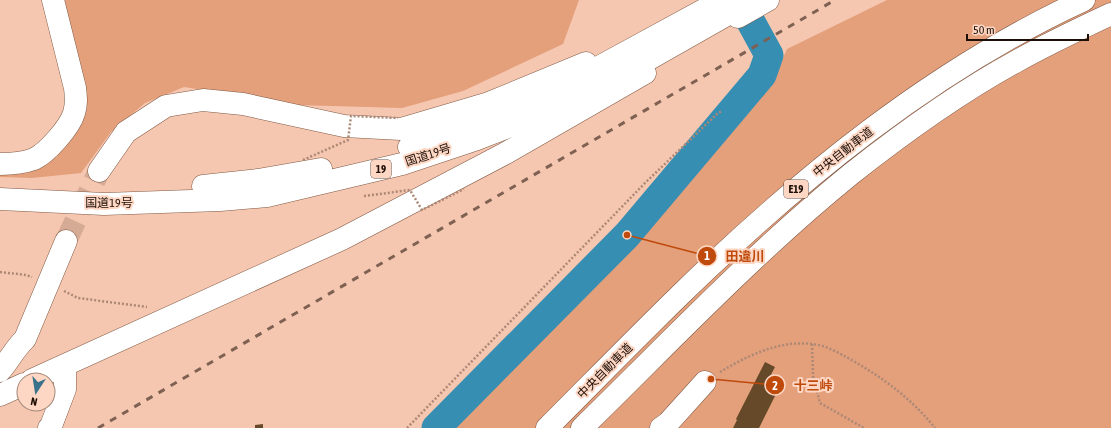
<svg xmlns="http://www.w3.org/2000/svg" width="1111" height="428" viewBox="0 0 1111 428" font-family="'Asap Condensed','Noto Sans JP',sans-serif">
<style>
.green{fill:#e49f7b}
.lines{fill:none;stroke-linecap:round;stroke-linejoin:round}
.river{stroke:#368eb2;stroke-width:29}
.building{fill:#664928}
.minor-tunnel{stroke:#d5ab96;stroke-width:22;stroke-dasharray:22 11;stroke-linecap:butt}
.minor-casing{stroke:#815944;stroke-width:23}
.highway-casing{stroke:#815944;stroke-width:23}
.path{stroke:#ac8876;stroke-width:2.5;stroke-dasharray:2 2;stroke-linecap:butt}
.minor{stroke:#fff;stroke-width:22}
.highway{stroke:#fff;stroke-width:22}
.rail{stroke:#7e6152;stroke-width:3;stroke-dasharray:7 7;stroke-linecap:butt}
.path-bridge{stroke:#ac8876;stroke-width:2.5;stroke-dasharray:2 2;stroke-linecap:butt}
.labels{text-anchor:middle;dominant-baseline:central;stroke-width:4;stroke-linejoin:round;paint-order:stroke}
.shield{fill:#fdd7c4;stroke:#604a3f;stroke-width:1}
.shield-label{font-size:11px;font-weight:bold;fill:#1d0e06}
.street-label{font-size:12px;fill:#1d0e06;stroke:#fdd7c4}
.leader{fill:none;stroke:#bf4a0b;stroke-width:1.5}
.callout-dot{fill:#bf4a0b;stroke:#fdd7c4;stroke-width:1.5}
.mark-label{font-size:12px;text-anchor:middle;font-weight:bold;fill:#fff}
.callout-label{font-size:13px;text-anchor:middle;font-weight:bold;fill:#bf4a0b;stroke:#fdd7c4;stroke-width:4;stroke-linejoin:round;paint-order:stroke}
</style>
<rect width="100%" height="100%" fill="#f6c7b0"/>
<path class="green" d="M55 0H579L563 44 463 91 402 108 296 105 184 87 145 103 111 132 81 173 32 178 0 177V168L57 157 58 141 79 128Z
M887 0H1111V428H447L638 239 775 76 787 49Z"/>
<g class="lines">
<path class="river" d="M436 428 627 235 762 75 769 55 739 0"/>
</g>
<path class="building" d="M765 362 775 367 765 386 777 392 759 428H733L737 420 736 419Z
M263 424V428H255V425Z"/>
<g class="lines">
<path class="minor-tunnel" d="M66 241 99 171"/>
<defs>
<path id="minor" d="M738 17 768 0
M0 164C11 164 23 163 34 159 47 153 70 127 74 113 77 104 76 97 75 88L53 0
M99 171 126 132 166 106 203 100 243 104 344 126 401 129 489 103 586 63
M0 371C9 361 15 348 25 339L66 241
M32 380 342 239 506 153 645 73
M0 395 24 384
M49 428 51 426 65 389V365
M661 428 668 423 705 382"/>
<path id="highway" d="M409 147 534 99 586 74 722 0
M203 186 258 180 321 169
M0 199 104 204 220 200 267 196 402 164 477 139 554 109 628 71 753 0
M547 428C591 384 635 339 679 296 798 180 932 70 1084 0
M582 428C670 342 755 252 851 174 903 133 958 93 1017 61 1047 44 1079 29 1111 14"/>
</defs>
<use href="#minor" class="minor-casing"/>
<use href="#highway" class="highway-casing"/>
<path class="path" d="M0 272 26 275 32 277
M64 291 78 298 147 307
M812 344 813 376 820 403 864 428
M720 372C747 356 779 340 812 344 825 345 837 352 848 358 882 377 911 398 935 428
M407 428 646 182 718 113 722 111"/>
<use href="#minor" class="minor"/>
<use href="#highway" class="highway"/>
<path class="rail" d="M98 428 835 0"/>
<path class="path-bridge" d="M303 160 348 140 351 116 398 118
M364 196 410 190 422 210 464 189"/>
</g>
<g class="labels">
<g class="shield">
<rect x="371" y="160" width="20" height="18" rx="3"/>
<rect x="784" y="180" width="24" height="18" rx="3"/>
</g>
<g class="shield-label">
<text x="381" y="169">19</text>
<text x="796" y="189">E19</text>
</g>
<g class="street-label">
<text transform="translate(843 152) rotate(-38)">中央自動車道</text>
<text transform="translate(428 155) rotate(-18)">国道19号</text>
<text x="109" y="203">国道19号</text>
<text transform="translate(605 371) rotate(-45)">中央自動車道</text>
</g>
</g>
<path class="leader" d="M627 235L707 256M711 379L775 385"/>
<g class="callout-dot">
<circle cx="627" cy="235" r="4"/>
<circle cx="711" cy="379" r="4"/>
<circle cx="707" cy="256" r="10"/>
<circle cx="775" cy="385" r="10"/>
</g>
<g class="mark-label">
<text x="707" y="260">1</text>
<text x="775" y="390">2</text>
</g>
<g class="callout-label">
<text x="745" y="261">田違川</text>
<text x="813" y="390">十三峠</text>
</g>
<g transform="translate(36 392) rotate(192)"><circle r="19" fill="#fdd7c4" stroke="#a38778"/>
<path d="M0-3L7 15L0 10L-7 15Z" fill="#38728b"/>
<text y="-6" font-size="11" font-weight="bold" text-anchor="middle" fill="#1d0e06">N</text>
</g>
<path d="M967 34v6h121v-6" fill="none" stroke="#1d0e06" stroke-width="2"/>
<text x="973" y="34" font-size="12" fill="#1d0e06" stroke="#fdd7c4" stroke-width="3" paint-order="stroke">50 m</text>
</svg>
